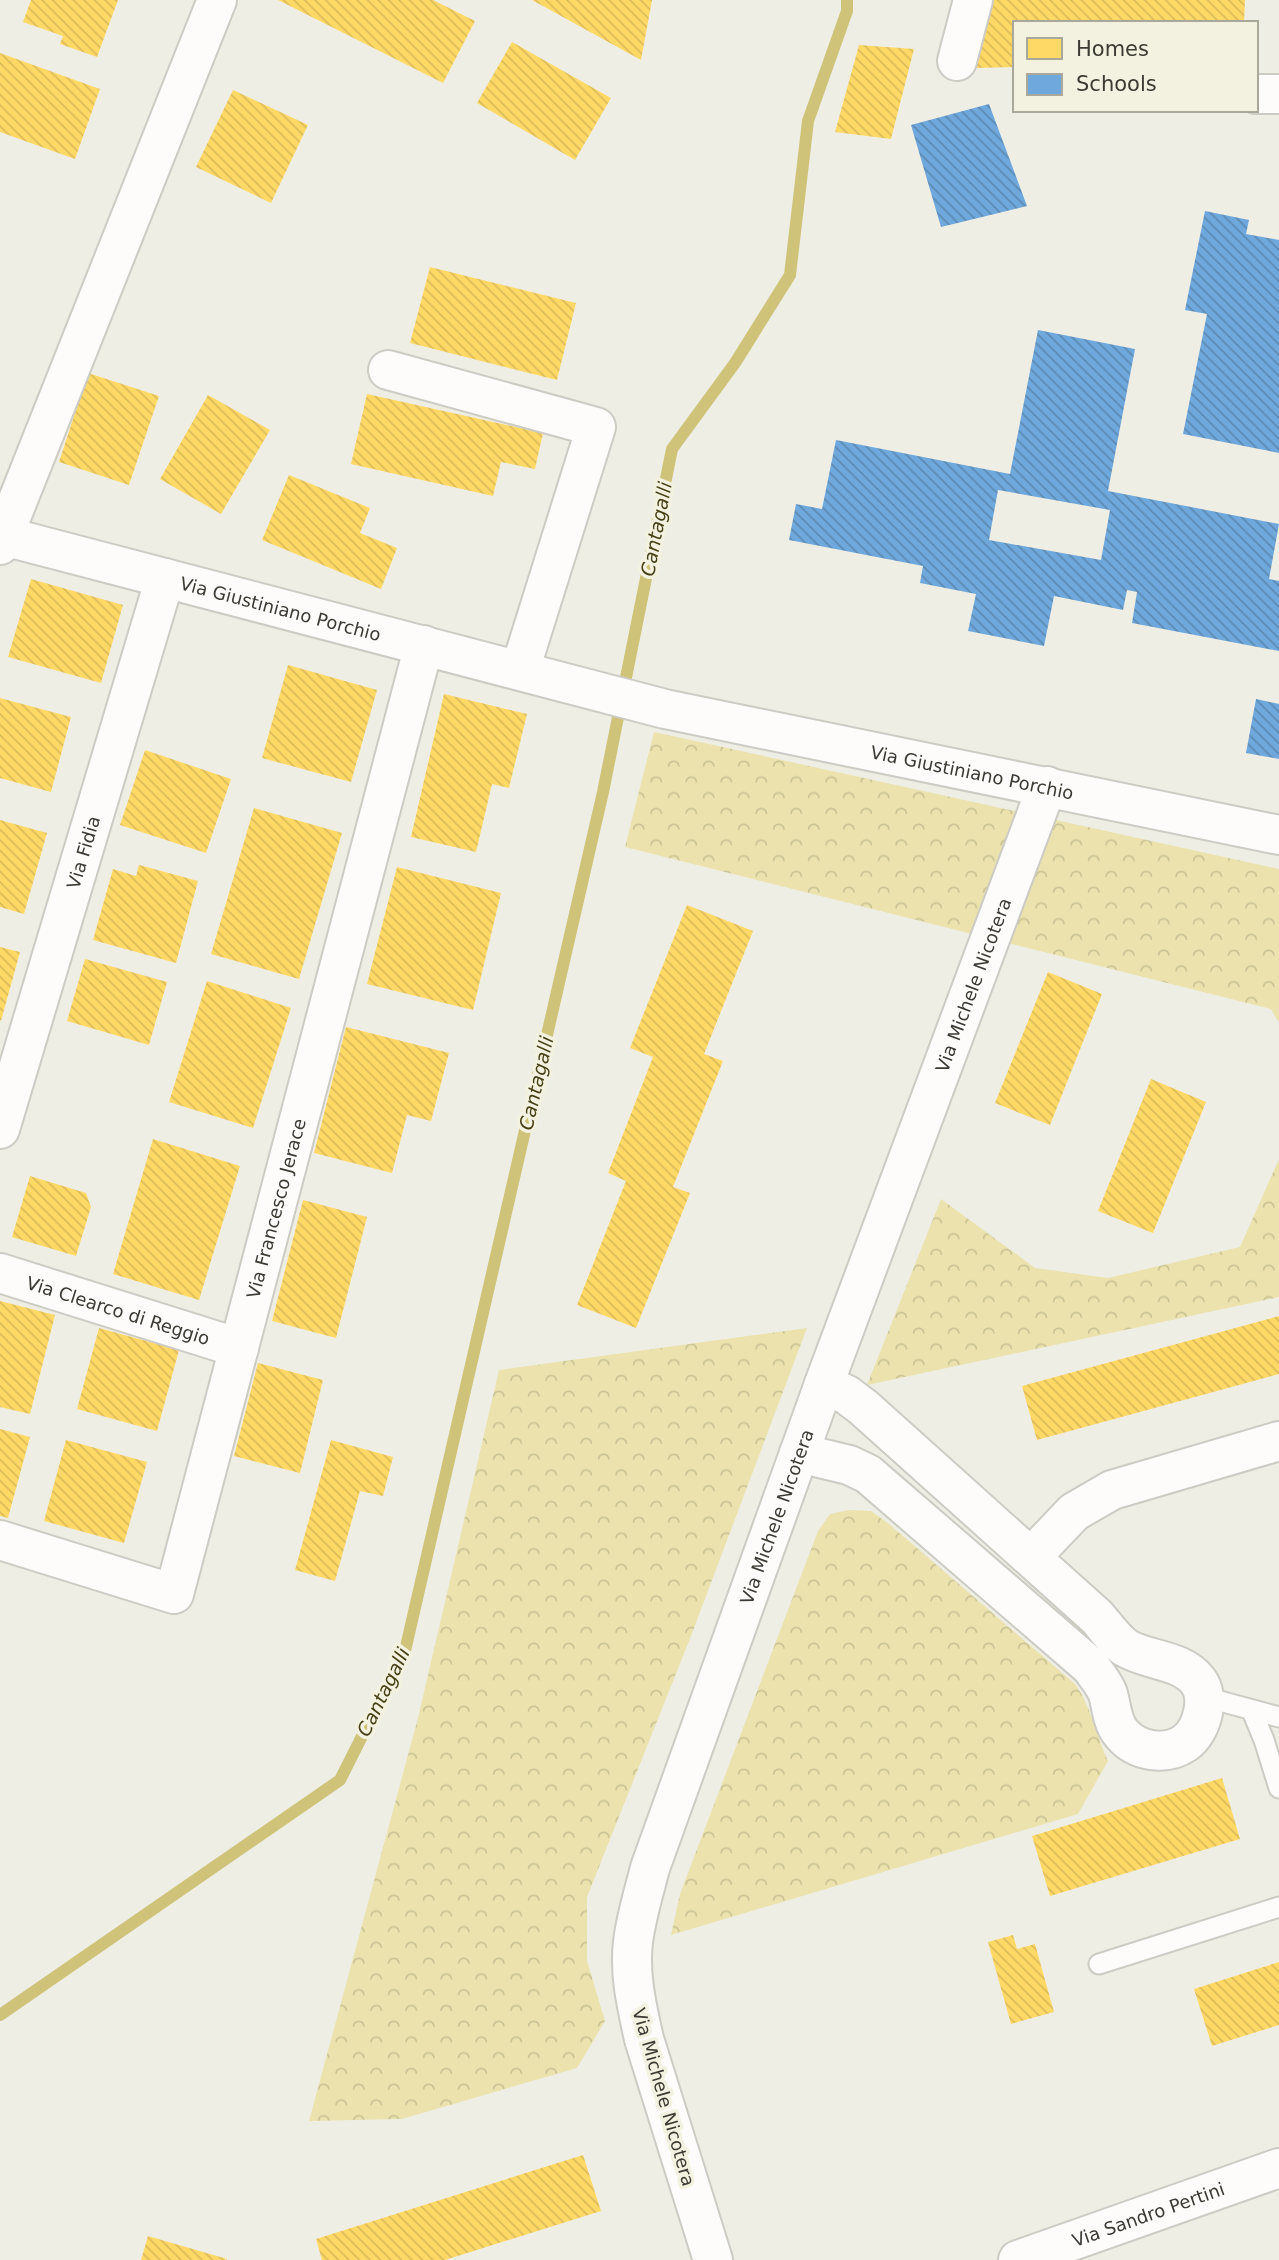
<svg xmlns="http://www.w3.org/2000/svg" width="1279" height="2260" viewBox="0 0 1279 2260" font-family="'DejaVu Sans',sans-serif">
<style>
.park{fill:url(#park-crowns)}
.homes{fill:url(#homes-back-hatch)}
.schools{fill:url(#schools-back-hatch);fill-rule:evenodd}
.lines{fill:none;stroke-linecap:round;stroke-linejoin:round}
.stream{stroke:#cfc37a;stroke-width:12}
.lane-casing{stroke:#cccbc4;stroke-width:23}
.street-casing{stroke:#cccbc4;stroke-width:42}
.lane{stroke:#fdfcfb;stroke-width:19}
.street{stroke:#fdfcfb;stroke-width:38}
.labels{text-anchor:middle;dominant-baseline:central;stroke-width:7;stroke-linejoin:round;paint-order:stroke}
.street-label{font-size:18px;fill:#3b3a33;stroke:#f3f1e0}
.water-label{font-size:19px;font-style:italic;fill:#474016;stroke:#f3f1e0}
</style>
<defs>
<pattern id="park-crowns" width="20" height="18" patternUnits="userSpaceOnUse" patternTransform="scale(1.75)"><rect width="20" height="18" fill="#ebe2ad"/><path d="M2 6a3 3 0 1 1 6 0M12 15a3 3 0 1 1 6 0" fill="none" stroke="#cac395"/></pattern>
<pattern id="homes-back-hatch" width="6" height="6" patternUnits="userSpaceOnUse" patternTransform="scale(1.75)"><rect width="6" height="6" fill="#ffd966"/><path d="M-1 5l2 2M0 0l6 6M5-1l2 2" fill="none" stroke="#dbbb59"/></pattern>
<pattern id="schools-back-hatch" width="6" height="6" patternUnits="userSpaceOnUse" patternTransform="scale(1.75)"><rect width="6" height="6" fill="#6fa8dc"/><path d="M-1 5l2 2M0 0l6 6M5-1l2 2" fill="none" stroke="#5c8ab3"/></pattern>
</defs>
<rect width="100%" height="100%" fill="#efeee4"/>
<path class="park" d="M654 732 1279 869V1023L1271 1009 625 847Z
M1279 1159V1297L867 1385 941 1199 1035 1268 1108 1278 1240 1247Z
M807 1328 691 1636 587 1897V1961L605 2021 577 2068 402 2119 309 2121 418 1718 499 1370Z
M849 1510 871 1511 889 1524 1075 1684C1091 1706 1096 1735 1108 1761L1078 1814 671 1935 680 1894 818 1531 830 1514Z"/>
<path class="homes" d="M31 0H118L97 57 60 44 63 36 23 22Z
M278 0H433L475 21 443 83Z
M532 0H652L641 60Z
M987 0H1245L1244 23H1015V67L976 68Z
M512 42 611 98 575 160 477 103Z
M859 45 914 49 891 139 835 132Z
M0 53 100 89 75 159 0 132Z
M233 90 308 125 271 203 196 167Z
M430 267 576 303 557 380 410 343Z
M88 373 159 396 129 485 59 462Z
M367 394 543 433 535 469 501 462 493 496 351 464Z
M208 395 270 430 221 514 160 479Z
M289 475 370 508 360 533 397 548 381 589 262 540Z
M31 579 123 605 101 683 8 657Z
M288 665 377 690 351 782 262 758Z
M444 694 527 714 509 788 492 784 476 852 411 837Z
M0 698 71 717 51 792 0 778Z
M145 750 231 779 206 853 120 825Z
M254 808 342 833 299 979 211 954Z
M0 820 47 833 24 914 0 907Z
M139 865 198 881 176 963 93 940 113 869 136 876Z
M397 867 501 893 473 1010 367 984Z
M687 905 753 931 704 1054 723 1061 673 1187 690 1193 636 1328 577 1305 626 1181 608 1173 653 1057 630 1048Z
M0 947 20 952 1 1021 0 1020Z
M85 959 167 982 149 1045 67 1021Z
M1048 972 1102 994 1050 1125 995 1103Z
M207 981 291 1008 253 1128 169 1102Z
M346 1027 449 1053 431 1121 407 1115 392 1173 314 1153Z
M1151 1079 1206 1102 1153 1233 1098 1211Z
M153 1139 240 1166 199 1300 113 1274Z
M30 1176 86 1193 91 1207 76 1256 12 1237Z
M303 1200 367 1217 336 1338 272 1321Z
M0 1301 55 1315 30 1414 0 1407Z
M1279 1316V1374L1037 1440 1022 1386Z
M99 1328 179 1350 157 1431 77 1409Z
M258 1363 323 1380 300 1473 234 1456Z
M0 1429 30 1437 8 1518 0 1516Z
M66 1440 147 1462 124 1543 44 1521Z
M331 1440 393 1457 383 1496 360 1491 335 1581 295 1570Z
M1222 1778 1240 1839 1050 1896 1032 1836Z
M1013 1935 1017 1949 1035 1944 1054 2012 1011 2024 988 1942Z
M1279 1962V2025L1212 2046 1194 1989Z
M583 2155 601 2211 445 2260H322L316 2239Z
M148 2236 227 2259V2260H141Z"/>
<path class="schools" d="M989 104 1027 206 941 227 911 125Z
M1205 211 1249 220 1246 234 1279 240V453L1183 434 1207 314 1185 310Z
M1038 330 1135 349 1108 491 1279 524 1269 579 1279 581V651L1132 623 1137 592 1127 590 1123 610 1054 596 1044 646 968 631 976 594 920 583 923 566 789 540 796 504 822 509 836 440 1010 474ZM998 490 1110 510 1101 560 989 540Z
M1256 699 1279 704V759L1246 753Z"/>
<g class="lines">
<path class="stream" d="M0 2015 340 1780 405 1651 603 792 672 449 735 363 790 275 808 121 847 11V0"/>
<defs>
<path id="lane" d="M1205 1697 1279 1717
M1252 1711 1264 1740 1279 1788
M1099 1964 1279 1907"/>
<g id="street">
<path d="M957 61 973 0"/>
<path d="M1256 94H1279"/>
<path d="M388 370 596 427 520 670"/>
<path id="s1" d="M0 535 665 709 1279 835"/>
<path d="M0 545 217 0"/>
<path id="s2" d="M0 1129 165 578"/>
<path id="s3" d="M0 1273 239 1348"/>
<path d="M799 1453 849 1465 868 1474 1091 1667C1097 1676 1105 1685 1108 1694 1112 1708 1112 1723 1122 1734 1137 1752 1166 1756 1185 1743 1202 1731 1211 1698 1198 1681 1181 1659 1148 1661 1126 1648 1115 1641 1105 1626 1097 1617L863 1407 847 1395 824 1384"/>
<path id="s4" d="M0 1540 174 1594 424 645"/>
<path d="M1031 1557 1074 1512 1112 1490 1279 1441"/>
<path id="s5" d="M713 2260 644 2039C637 2007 629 1975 633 1942 636 1917 644 1892 650 1868L824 1384 1047 786"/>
<path id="s6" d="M1018 2260 1279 2168"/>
</g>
</defs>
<use href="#lane" class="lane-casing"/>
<use href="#street" class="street-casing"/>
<use href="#lane" class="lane"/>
<use href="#street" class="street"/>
</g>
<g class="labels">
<g class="street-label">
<text stroke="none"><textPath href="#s1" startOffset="290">Via Giustiniano Porchio</textPath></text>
<text stroke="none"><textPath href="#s1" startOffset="1001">Via Giustiniano Porchio</textPath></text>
<text stroke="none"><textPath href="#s2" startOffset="289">Via Fidia</textPath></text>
<text stroke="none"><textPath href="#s5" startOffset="1346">Via Michele Nicotera</textPath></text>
<text stroke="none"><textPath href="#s4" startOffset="581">Via Francesco Jerace</textPath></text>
<text stroke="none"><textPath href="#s3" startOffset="124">Via Clearco di Reggio</textPath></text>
<text stroke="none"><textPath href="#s5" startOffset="779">Via Michele Nicotera</textPath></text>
<text transform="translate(664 2097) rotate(74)">Via Michele Nicotera</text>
<text stroke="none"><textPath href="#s6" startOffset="138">Via Sandro Pertini</textPath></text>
</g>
<g class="water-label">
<text transform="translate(656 529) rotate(-79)">Cantagalli</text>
<text transform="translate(536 1083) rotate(-77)">Cantagalli</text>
<text transform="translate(383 1692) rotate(-64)">Cantagalli</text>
</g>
</g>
<rect x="1013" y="21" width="245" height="91" fill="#f3f1e0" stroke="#a9a89b" stroke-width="2"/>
<rect x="1027" y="38" width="35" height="21" fill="#ffd966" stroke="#a9a89b" stroke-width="2"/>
<text x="1076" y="56" font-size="21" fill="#3b3a33">Homes</text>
<rect x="1027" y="74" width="35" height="21" fill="#6fa8dc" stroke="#a9a89b" stroke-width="2"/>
<text x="1076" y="91" font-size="21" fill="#3b3a33">Schools</text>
</svg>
